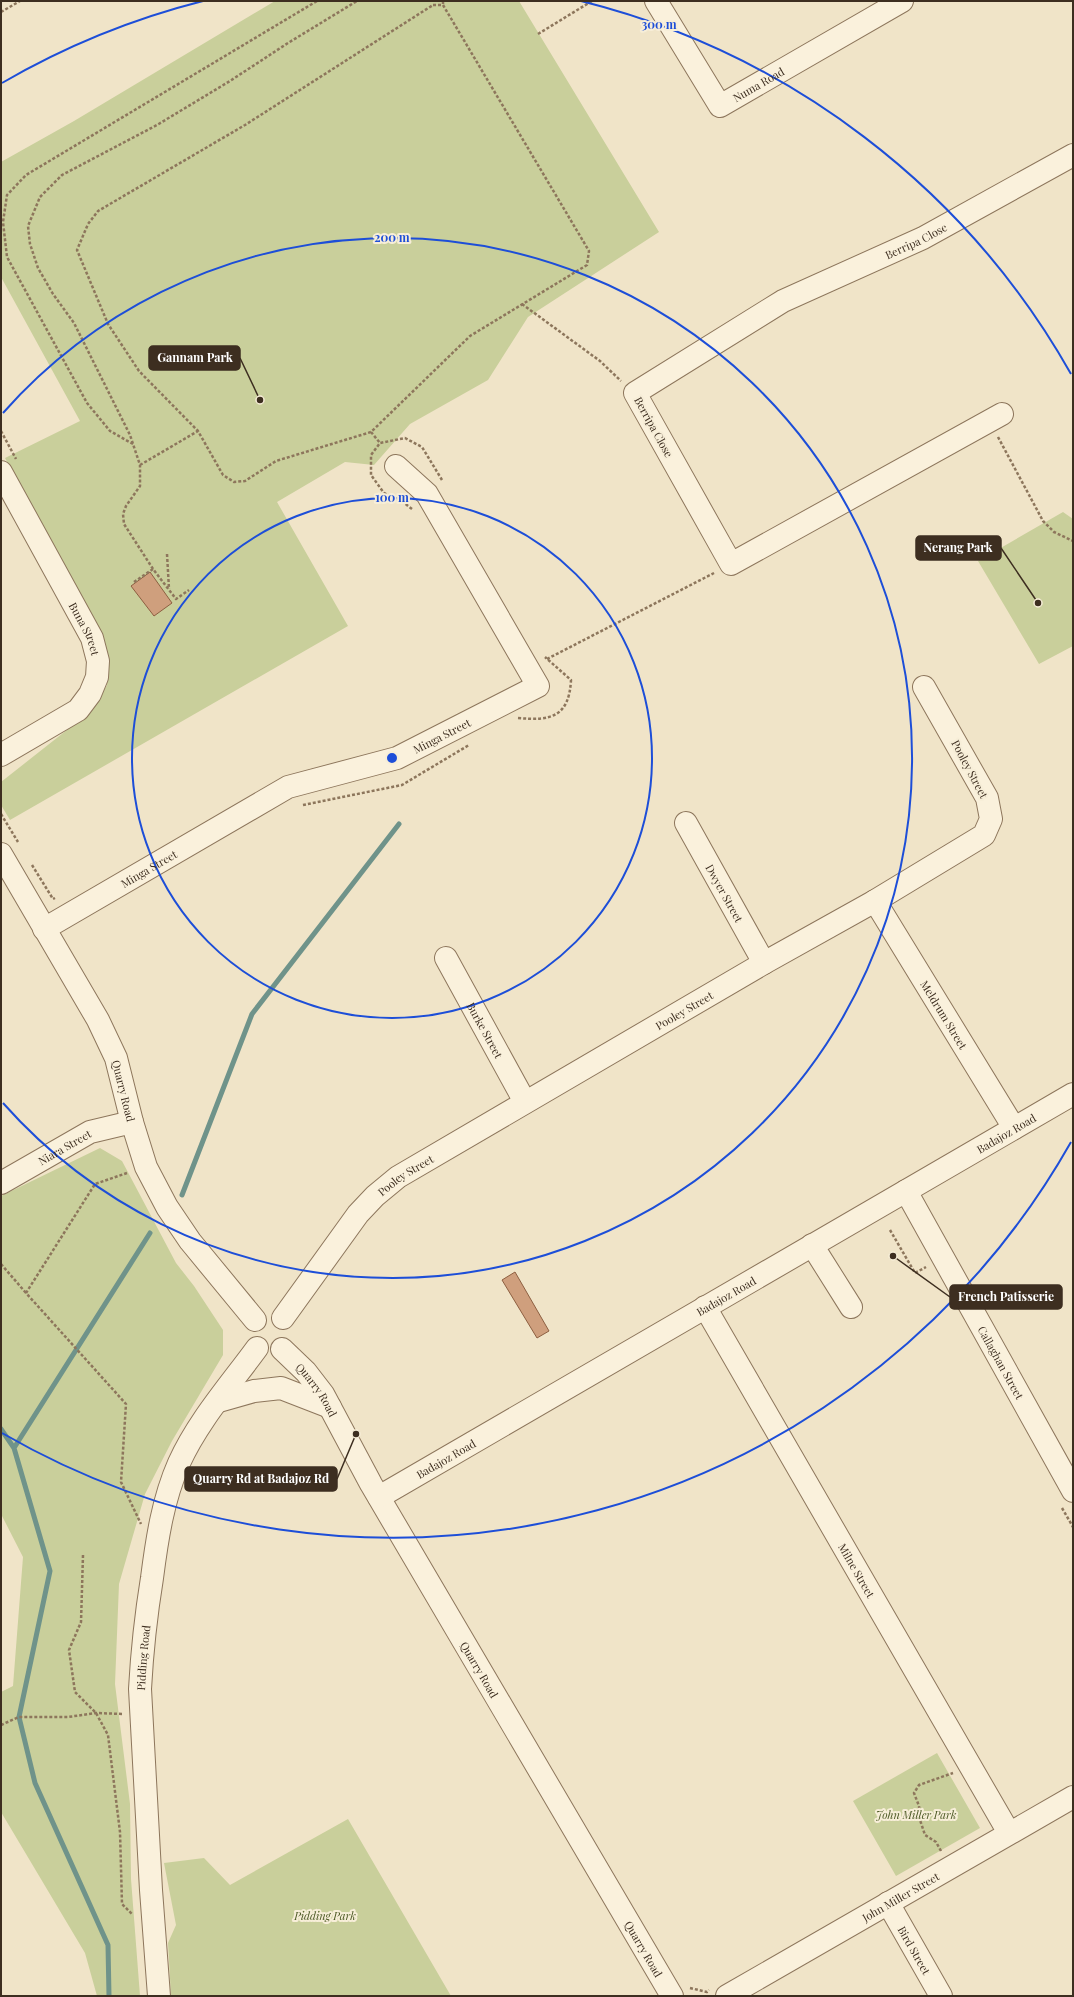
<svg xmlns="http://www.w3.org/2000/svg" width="1074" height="1997" viewBox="0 0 1074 1997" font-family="'Playfair Display',serif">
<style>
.green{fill:#c9cf9b}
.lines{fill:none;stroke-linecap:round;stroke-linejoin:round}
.stream{stroke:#6f938a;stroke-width:5}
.building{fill:#cf9f7d;stroke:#8d5f41}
.minor-casing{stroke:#8d765c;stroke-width:24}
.path{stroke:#8d765c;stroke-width:2.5;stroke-dasharray:3 2;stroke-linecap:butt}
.minor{stroke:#faf1dc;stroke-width:22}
.ring{fill:none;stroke:#1d4ed8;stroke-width:2}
.labels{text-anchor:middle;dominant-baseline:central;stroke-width:4;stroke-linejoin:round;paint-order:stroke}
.street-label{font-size:11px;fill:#3d2e20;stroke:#f7eed8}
.park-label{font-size:11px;font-style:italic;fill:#4d5a26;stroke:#f7eed8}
.centre{fill:#1d4ed8;stroke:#f7eed8;stroke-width:2}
.ring-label{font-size:12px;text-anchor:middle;font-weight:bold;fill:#1d4ed8;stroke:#f7eed8;stroke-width:4;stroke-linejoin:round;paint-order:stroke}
.leader{fill:none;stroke:#3d2e20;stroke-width:1.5}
.callout-dot{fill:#3d2e20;stroke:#f7eed8;stroke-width:1.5}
.callout{fill:#3d2e20;stroke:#3d2e20;stroke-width:1.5}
.callout-label{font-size:12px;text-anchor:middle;font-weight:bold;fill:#fff}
</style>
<rect width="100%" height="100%" fill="#f0e4c8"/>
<path class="green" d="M275 1H519L659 232 528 317 488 380 410 424 374 465 345 462 277 502 348 626 10 820 1 805V782L91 711 107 685 108 659 103 636 5 458 80 421 1 277V162L74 121Z
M1063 512 1073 519V646L1039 664 978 561Z
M100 1148 122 1161 176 1263 194 1286 223 1330V1355L172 1441 145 1494 119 1584 115 1684 130 1804 131 1879 140 1996H97L85 1953 1 1812V1692L13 1686 23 1557 1 1514V1196Z
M937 1753 980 1828 896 1876 853 1801Z
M348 1819 451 1996H171L168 1943 176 1925 164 1863 204 1858 230 1885Z"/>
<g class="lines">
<path class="stream" d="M182 1195 252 1014 399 824
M1 1429 14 1448 50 1571 19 1717 35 1783 108 1945 109 1996
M14 1448 150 1233"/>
</g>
<path class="building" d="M150 572 172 603 154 616 131 586Z
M515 1272 549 1331 537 1338 502 1280Z"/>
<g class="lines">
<defs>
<g id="minor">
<path id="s1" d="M656 1 720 106 902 1"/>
<path id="s2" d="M1002 414 731 564 635 393 783 301 923 238 1073 155"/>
<path id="s3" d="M1 472 92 638 98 661 97 677 90 694 78 710 1 755"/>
<path id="s4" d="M686 823 764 963"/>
<path id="s5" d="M1 854 98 1020 116 1058 132 1122 146 1167 167 1207 190 1241 255 1320"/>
<path id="s6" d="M875 901 1014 1128"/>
<path id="s7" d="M44 929 288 787 397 758 538 686 427 494 396 466"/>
<path id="s8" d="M446 958 525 1102"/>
<path id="s9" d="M1 1183 90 1132 132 1122"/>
<path id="s10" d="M906 1191 1073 1491"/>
<path d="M812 1245 851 1307"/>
<path id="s11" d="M705 1307 1009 1833"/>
<path id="s12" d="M283 1318 358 1214 375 1196 398 1177 764 963 875 901 984 835 991 819 987 798 924 687"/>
<path id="s13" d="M282 1349 306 1372 323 1394 371 1484 672 1996"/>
<path d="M219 1401 254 1391 281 1388 330 1407"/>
<path id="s14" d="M379 1497 1073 1094"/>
<path id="s15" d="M888 1903 941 1996"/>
<path id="s16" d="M159 1996 151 1890 140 1689C142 1652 146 1615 152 1578 157 1539 163 1499 179 1463 198 1421 230 1385 257 1348"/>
<path id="s17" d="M727 1996 1073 1797"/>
</g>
</defs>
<use href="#minor" class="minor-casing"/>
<path class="path" d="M443 1V5
M433 5H443L589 251 587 265 470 336 371 432 276 461 245 481 234 482 223 475 198 431 139 371 108 324 77 250 88 224 98 211 245 125Z
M1 12 20 1
M538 34 592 1
M522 304 600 361 621 381
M1 431 16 459
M371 432 380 443
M998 437 1043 521 1054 532 1073 541
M133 444 110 431 87 403 7 257 3 222 7 195 26 175 317 1
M140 465 198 431
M412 509 403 502 384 493 371 475V455L380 443 405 438 422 447 442 480
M167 554 169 589
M153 569 124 524 123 514 126 506 140 486V465L130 435 74 323 53 294 38 268 30 244 28 226 40 197 62 175 157 125 230 81 288 43 357 1
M134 582 153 569 176 599 189 590
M547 659 714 573
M518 718C551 721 569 717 571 680L545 657
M303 805 402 785 469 745
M1 814 18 842
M32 865 53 899 55 898
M127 1173 95 1184 26 1293 126 1404 121 1482 141 1524
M890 1230 915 1273 926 1267
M1 1264 26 1293
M1062 1508 1073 1527
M83 1555 81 1622 69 1650 75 1692 96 1713 108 1735 120 1832 122 1904 133 1915
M1 1725 19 1717H68L96 1713 123 1714
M941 1851 936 1842 925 1835 920 1820 919 1806 914 1793 919 1785 953 1773
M690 1988 707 1992 709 1990"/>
<use href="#minor" class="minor"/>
</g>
<g class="ring">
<circle cx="392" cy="758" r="260"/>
<path d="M3 413A520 520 0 1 1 3 1103"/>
<path d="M1071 1142A780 780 0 0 1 2 1433M2 83A780 780 0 0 1 203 1M581 1A780 780 0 0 1 1071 374"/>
</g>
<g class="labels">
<g class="street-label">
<text stroke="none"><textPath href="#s1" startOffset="167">Numa Road</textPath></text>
<text stroke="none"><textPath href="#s2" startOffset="826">Berripa Close</textPath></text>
<text transform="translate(654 427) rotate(61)">Berripa Close</text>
<text stroke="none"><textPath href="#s3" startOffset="178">Buna Street</textPath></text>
<text stroke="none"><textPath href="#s7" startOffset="445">Minga Street</textPath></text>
<text transform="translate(970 769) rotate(62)">Pooley Street</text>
<text stroke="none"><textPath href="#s7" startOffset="121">Minga Street</textPath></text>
<text stroke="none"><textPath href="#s4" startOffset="80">Dwyer Street</textPath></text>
<text stroke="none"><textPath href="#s12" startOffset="514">Pooley Street</textPath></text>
<text stroke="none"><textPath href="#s6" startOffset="133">Meldrum Street</textPath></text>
<text stroke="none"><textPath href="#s8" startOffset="82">Burke Street</textPath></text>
<text stroke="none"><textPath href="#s5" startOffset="268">Quarry Road</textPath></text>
<text stroke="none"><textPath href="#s14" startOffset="725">Badajoz Road</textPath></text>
<text stroke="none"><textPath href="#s9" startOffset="73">Niara Street</textPath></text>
<text stroke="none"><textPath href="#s12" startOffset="190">Pooley Street</textPath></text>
<text stroke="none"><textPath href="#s14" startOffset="401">Badajoz Road</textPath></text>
<text stroke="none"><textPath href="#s10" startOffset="196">Callaghan Street</textPath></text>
<text stroke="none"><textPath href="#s13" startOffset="54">Quarry Road</textPath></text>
<text stroke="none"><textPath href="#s14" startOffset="77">Badajoz Road</textPath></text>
<text stroke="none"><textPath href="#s11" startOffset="304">Milne Street</textPath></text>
<text stroke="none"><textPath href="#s16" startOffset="339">Pidding Road</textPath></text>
<text stroke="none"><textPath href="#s13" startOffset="378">Quarry Road</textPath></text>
<text stroke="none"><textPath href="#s17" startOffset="200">John Miller Street</textPath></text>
<text stroke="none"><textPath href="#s13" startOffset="702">Quarry Road</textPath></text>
<text stroke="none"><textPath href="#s15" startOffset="54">Bird Street</textPath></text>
</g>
<g class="park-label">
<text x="916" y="1814">John Miller Park</text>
<text x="325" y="1915">Pidding Park</text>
</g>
</g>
<circle cx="392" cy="758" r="6" class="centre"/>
<g class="ring-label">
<text x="659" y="29">300 m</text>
<text x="392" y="242">200 m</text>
<text x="392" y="502">100 m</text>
</g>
<path class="leader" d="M260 400L240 358M1038 603L1001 548M893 1256L950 1297M356 1434L337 1479"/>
<g class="callout-dot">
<circle cx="260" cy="400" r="4"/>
<circle cx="1038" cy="603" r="4"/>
<circle cx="893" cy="1256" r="4"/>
<circle cx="356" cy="1434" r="4"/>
</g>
<g class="callout">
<rect x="149" y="346" width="91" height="24" rx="4"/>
<rect x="916" y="536" width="85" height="24" rx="4"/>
<rect x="950" y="1285" width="112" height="24" rx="4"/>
<rect x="185" y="1467" width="152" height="24" rx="4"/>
</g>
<g class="callout-label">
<text x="195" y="362">Gannam Park</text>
<text x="958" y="552">Nerang Park</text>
<text x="1006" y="1301">French Patisserie</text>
<text x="261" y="1483">Quarry Rd at Badajoz Rd</text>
</g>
<rect width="1074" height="1997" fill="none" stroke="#3d2e20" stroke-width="4"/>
</svg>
